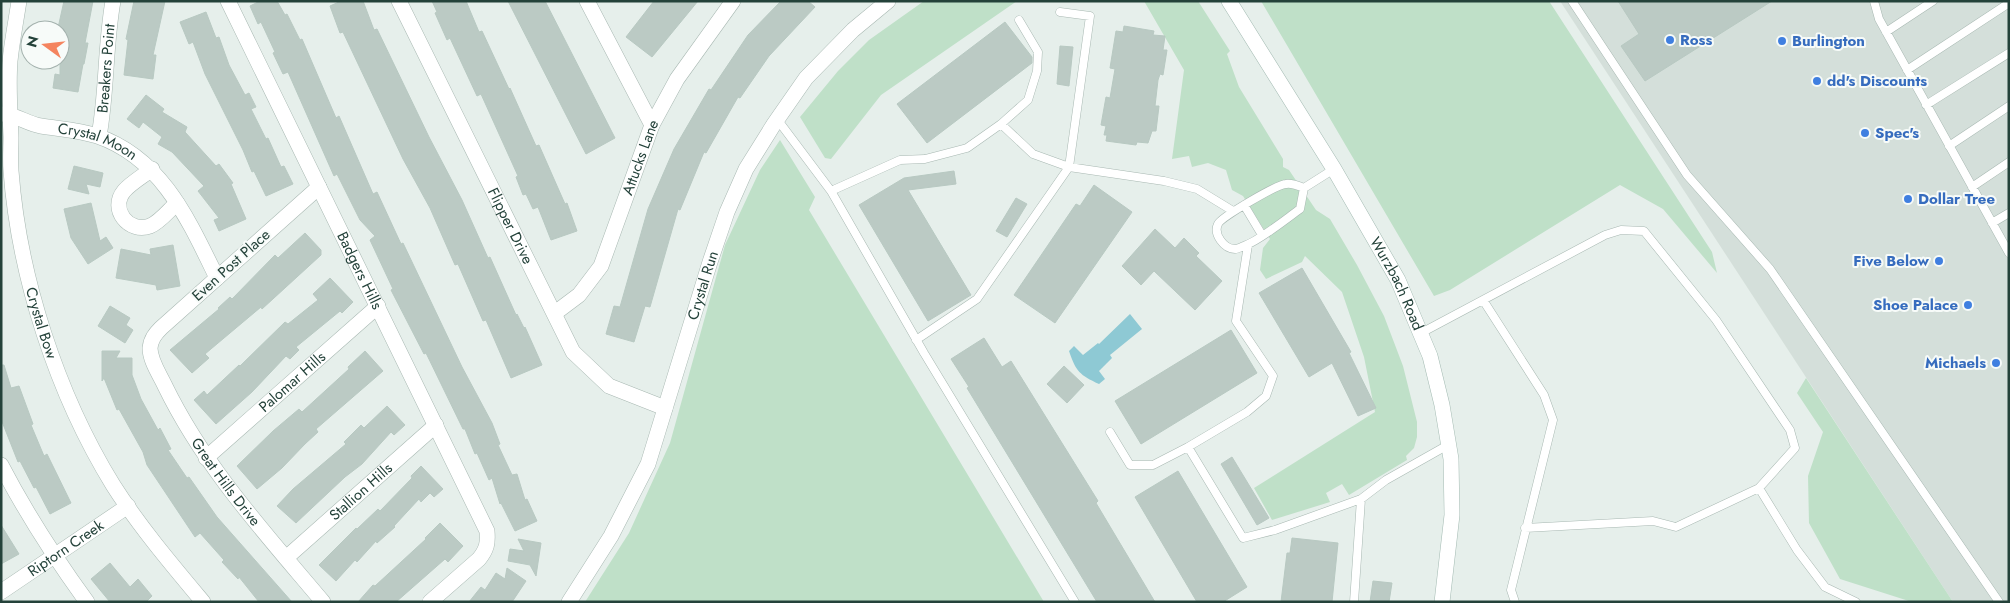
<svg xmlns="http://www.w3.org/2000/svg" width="2010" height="603" viewBox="0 0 2010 603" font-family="Jost,sans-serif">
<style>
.built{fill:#d4dfda}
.green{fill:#bfe0c8}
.water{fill:#8ec9d4}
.building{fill:#bbcac4;stroke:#b8c9c2}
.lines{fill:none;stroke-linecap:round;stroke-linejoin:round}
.service-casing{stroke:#a8b8b2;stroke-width:9}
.minor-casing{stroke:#a8b8b2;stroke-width:16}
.secondary-casing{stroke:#a4bbb3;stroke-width:16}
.service{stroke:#fff;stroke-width:8}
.minor{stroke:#fff;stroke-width:15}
.secondary{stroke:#fff;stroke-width:15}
.shop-dot{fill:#3f7fe0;stroke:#f7fbf9;stroke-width:2}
.labels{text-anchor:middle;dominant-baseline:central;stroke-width:4;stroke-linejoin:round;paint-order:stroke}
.shop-label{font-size:15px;font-weight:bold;fill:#366cbe;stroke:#f7fbf9;text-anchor:start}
.street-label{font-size:15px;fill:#24423a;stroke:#f7fbf9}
</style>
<rect width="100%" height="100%" fill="#e6efeb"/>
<path class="built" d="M1560 1H2009V602H1953Z"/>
<path class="green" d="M924 1H1017L881 95 831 159 825 158 800 117 838 71 869 40Z
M1144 1H1198L1230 51 1227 54 1239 87 1283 159V167L1289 170 1316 210 1330 219 1357 265 1384 316 1403 366 1417 422V437L1414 448 1406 456 1407 460 1349 495 1342 484 1326 493 1330 502 1272 520 1254 488 1375 412 1364 357 1342 292 1305 256 1302 262 1266 279 1260 270 1263 248 1270 239 1243 196 1232 190 1226 170 1208 163 1192 167 1189 156 1172 159 1184 70Z
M1261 1H1549L1712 252 1717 273 1663 209 1620 185 1450 290 1434 296Z
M780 140 815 197 809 210 1044 602H585L629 533 670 443 725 245 760 170Z
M1806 378 1953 602H1912L1840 579 1809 523 1808 476 1823 432 1797 393Z"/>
<path class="water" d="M1130 314 1142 329 1110 355 1112 358 1099 371 1105 379 1099 384C1080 375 1076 372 1069 351L1074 346 1083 355 1098 343 1099 344Z"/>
<path class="building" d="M64 1H93L85 43H88L84 64H83L78 92 53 88 55 74 60 75V29L58 28Z
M134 1H165L153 55H156L153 79 124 75 128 40 126 39Z
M260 1H277L285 15 287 14 300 40 302 39 336 118 339 116 373 194 377 192 401 244 403 243 462 367 492 423 500 444 498 445 512 475 517 474 525 500 527 499 537 521 515 531 501 503 500 504 492 478 489 480 477 453 475 454 465 429H463L426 353 424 354 391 290 393 289 370 240 375 236 360 220 337 174 334 176 288 72 283 74 273 53 275 52 261 22 258 24 250 6Z
M341 1H363L374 30 377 29 429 137 462 200 488 258 490 257 516 315 517 314 524 328 525 327 542 365 511 378 486 320 483 321 458 264 455 265 430 208 403 159 343 32 340 33 330 6Z
M432 1H466L479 32 482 31 509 89 510 88 536 146 539 145 565 204 567 203 577 231 551 240 538 207 533 209 526 194 523 195 516 177 518 176 481 94 477 96 450 38 447 40 435 13 437 12Z
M508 1H545L615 138 586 154Z
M654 1H698L652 57 626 37Z
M781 1H808L815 7 769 56 740 98 738 97 706 153 704 152 680 210 678 209 650 307 645 306 634 342 606 334 614 306 620 307 648 209 674 149 709 89 711 90 748 35Z
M1618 1H1772L1645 81 1621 46 1639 34Z
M206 12 216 38 219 37 229 65 245 95 249 93 256 107 251 109 266 139 268 138 281 167 284 166 293 184 266 196 254 171 252 172 243 150 205 74 193 42 189 44 180 22Z
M1005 22 1032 57V63L927 143 897 104Z
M1124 26 1154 31 1153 35 1165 36 1163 50H1167L1163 75 1160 74 1158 80 1155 106H1159L1156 131H1152L1148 143 1137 142 1136 145 1106 141 1107 135H1104L1106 126 1101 125 1106 97 1110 98 1115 69 1110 68 1116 31 1123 32Z
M1060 46 1073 47 1069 86 1057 84Z
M146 95 164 109 162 112 187 127 185 132 216 166 219 164 233 183 231 184 246 219 219 231 214 220 219 218 198 191 204 186 172 152 158 144 162 137 143 122 139 128 127 119Z
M74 166 103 173 100 187 86 184 89 194 68 189Z
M954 171 956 184 908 190 971 295 928 321 859 205 904 178Z
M1094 185 1132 212 1055 323 1014 295 1076 204 1080 206Z
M1016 198 1027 204 1007 237 996 231Z
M91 203 100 241 106 237 113 248 88 264 71 238 64 209Z
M1155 229 1175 248 1184 238 1199 253 1196 256 1222 281 1195 310 1154 271 1141 285 1122 266Z
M305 233 321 250V255L262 309 261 307 205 354 209 358 192 373 170 350 219 309 218 308 230 297 232 299 275 255 278 258Z
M173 245 180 286 157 290 156 285 116 278 121 249 151 255 150 249Z
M1302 268 1351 352 1349 353 1376 408 1358 416 1332 363 1309 377 1259 293Z
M330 278 353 302 342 313 340 311 296 347 299 350 290 359 286 356 252 392 216 424 194 400 204 391 207 395 239 365 240 366 285 322 288 324 318 300 313 294Z
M110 306 130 318 126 325 133 330 125 343 98 326Z
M1231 330 1257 373 1141 444 1115 401Z
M984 338 1002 367 1011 361 1098 501 1096 503 1155 602H1097L967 388 969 387 951 359Z
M102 351H120L116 358H132V375L141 399 158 430 160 428 171 449 168 450 187 478 189 477 217 517 292 602H259L239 577 238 579 222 562 224 560 200 533 195 537 147 465 143 452 119 409 117 410 104 378 102 381Z
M365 351 383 371 316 429 318 432 305 444 282 468 257 489 237 466 273 431 299 409 302 412 349 369 348 367Z
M1 365H4L11 388 19 386 33 424 31 425 44 456 47 454 71 503 50 514 36 487 34 488 20 461 18 462 1 419Z
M1064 366 1084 385 1067 403 1047 384Z
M387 406 405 425 394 435 391 432 362 464 345 477 296 523 277 506 293 489 346 444 344 442 361 425 364 428Z
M1232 457 1269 518 1257 525 1221 464Z
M421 466 443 489 434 497 430 493 421 502 419 499 394 526 395 527 377 543 376 541 357 562 355 560 336 581 319 565 356 528 357 529 378 509 380 511 412 478 411 476Z
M1178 471 1247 587 1223 602H1197L1135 497Z
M440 523 463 546 448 562 445 559 396 602H358L373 585 375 586 426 539 425 538Z
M1 525 19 554 1 564Z
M1292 538 1338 543 1332 602H1281L1287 553H1290Z
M518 539 541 543 536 576 530 565 508 561 510 549 524 551Z
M110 563 130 587 138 579 152 596 146 602H110L91 579Z
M507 568 526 581 512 602H469L481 587 485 590 496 573 505 579Z
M1373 581 1392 583 1389 602H1370Z"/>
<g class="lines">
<defs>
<path id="service" d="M1572 1 1687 175 1770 269 1999 602
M1874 1 1879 19 2009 253
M1886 32 1933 1
M1907 70 2009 3
M1926 105 2009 53
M777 119 831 191 900 160 925 159 967 148 1001 124 1033 154 1069 167 1164 181 1197 189 1233 211
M1001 124 1028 100 1037 71 1038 52 1019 20
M1949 146 2009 106
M1972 187 2009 162
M1304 188C1299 186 1291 183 1286 184 1278 184 1221 217 1218 224 1213 234 1224 249 1235 249 1238 249 1243 246 1246 245 1260 240 1286 219 1300 209L1304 188 1334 169
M831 191 924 353 1075 602
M1244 205 1262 235
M1992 223 2009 213
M1248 245 1236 321 1273 376 1266 396 1247 412 1188 447 1243 538 1275 530 1361 499 1386 480 1448 445
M1483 300 1544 395 1553 420 1511 590 1515 602
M1421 333 1605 235 1621 230 1644 231 1716 320 1790 430 1795 448 1759 488 1797 550 1825 587 1856 602
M916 340 977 299 1069 167 1090 16 1060 12
M1110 432 1130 465H1153L1188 447
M1525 528 1653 521 1676 527 1759 488
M1354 602 1361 499"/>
<g id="minor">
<path id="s1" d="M19 1C16 21 12 41 10 61 8 86 10 111 11 137 11 148 10 159 11 171 19 277 57 394 113 485 139 526 172 565 203 602"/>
<path id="s2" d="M228 1 487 531C488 543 487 549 479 559L430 602"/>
<path id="s3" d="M399 1 573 352 609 386 665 408"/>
<path d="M587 1 652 125"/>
<path id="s4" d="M1 114C16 114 27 124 41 126 60 129 79 130 97 136 162 158 189 221 217 278"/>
<path id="s5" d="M99 136C107 92 105 46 113 1"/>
<path d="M152 169C143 176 131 183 124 191 109 209 129 234 150 226 160 222 169 210 177 203"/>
<path id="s6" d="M319 187 161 328C155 334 151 339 150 348 150 361 160 375 165 386 205 468 265 533 323 602"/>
<path id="s7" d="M555 313 579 295 601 266 652 125 677 79 733 1"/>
<path id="s8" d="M206 458 378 306"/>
<path d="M1 465C26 513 55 558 87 602"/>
<path id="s9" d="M286 558 436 425"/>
<path id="s10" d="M1 592 128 506"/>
<path id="s11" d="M569 602 611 536 648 464 710 262 727 212 746 169 774 124 806 78 853 30 888 1"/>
</g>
<g id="secondary">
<path id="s12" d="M1229 1 1334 169 1398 280 1430 356 1442 405 1451 459 1452 515 1442 602"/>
</g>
</defs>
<use href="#service" class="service-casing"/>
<use href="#minor" class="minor-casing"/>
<use href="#secondary" class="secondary-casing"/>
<use href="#service" class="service"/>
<use href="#minor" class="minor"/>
<use href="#secondary" class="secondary"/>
</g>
<g class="shop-dot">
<circle cx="1670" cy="40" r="5"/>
<circle cx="1782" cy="41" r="5"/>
<circle cx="1817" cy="81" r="5"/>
<circle cx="1865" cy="133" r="5"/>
<circle cx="1908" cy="199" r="5"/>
<circle cx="1939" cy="261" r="5"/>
<circle cx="1968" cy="305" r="5"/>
<circle cx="1996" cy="363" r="5"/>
</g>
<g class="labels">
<g class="shop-label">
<text x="1680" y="40">Ross</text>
<text x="1792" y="41">Burlington</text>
<text x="1827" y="81">dd's Discounts</text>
<text x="1875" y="133">Spec's</text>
<text x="1918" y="199">Dollar Tree</text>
<text x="1929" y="261" text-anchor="end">Five Below</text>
<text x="1958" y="305" text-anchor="end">Shoe Palace</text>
<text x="1986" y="363" text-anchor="end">Michaels</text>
</g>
<g class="street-label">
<text stroke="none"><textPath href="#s5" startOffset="68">Breakers Point</textPath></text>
<text stroke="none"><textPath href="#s4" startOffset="101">Crystal Moon</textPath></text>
<text stroke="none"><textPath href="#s7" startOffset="182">Attucks Lane</textPath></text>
<text stroke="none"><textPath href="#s3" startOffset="251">Flipper Drive</textPath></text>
<text transform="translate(231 265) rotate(-42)">Even Post Place</text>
<text stroke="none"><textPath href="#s2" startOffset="300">Badgers Hills</textPath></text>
<text stroke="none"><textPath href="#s12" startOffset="329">Wurzbach Road</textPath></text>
<text stroke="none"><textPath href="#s11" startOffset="346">Crystal Run</textPath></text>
<text stroke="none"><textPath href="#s1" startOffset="326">Crystal Bow</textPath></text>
<text stroke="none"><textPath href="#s8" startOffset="115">Palomar Hills</textPath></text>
<text stroke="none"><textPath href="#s6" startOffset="390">Great Hills Drive</textPath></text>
<text stroke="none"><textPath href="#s9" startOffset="100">Stallion Hills</textPath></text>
<text stroke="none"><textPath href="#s10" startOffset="78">Riptorn Creek</textPath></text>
</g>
</g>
<rect width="2010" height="603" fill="none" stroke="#24423a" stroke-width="5"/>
<g transform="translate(45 45) rotate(285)"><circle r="24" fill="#f7fbf9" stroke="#a3b1ad"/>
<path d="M0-4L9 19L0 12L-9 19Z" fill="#f4845f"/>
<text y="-8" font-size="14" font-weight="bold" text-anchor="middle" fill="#24423a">N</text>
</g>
</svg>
